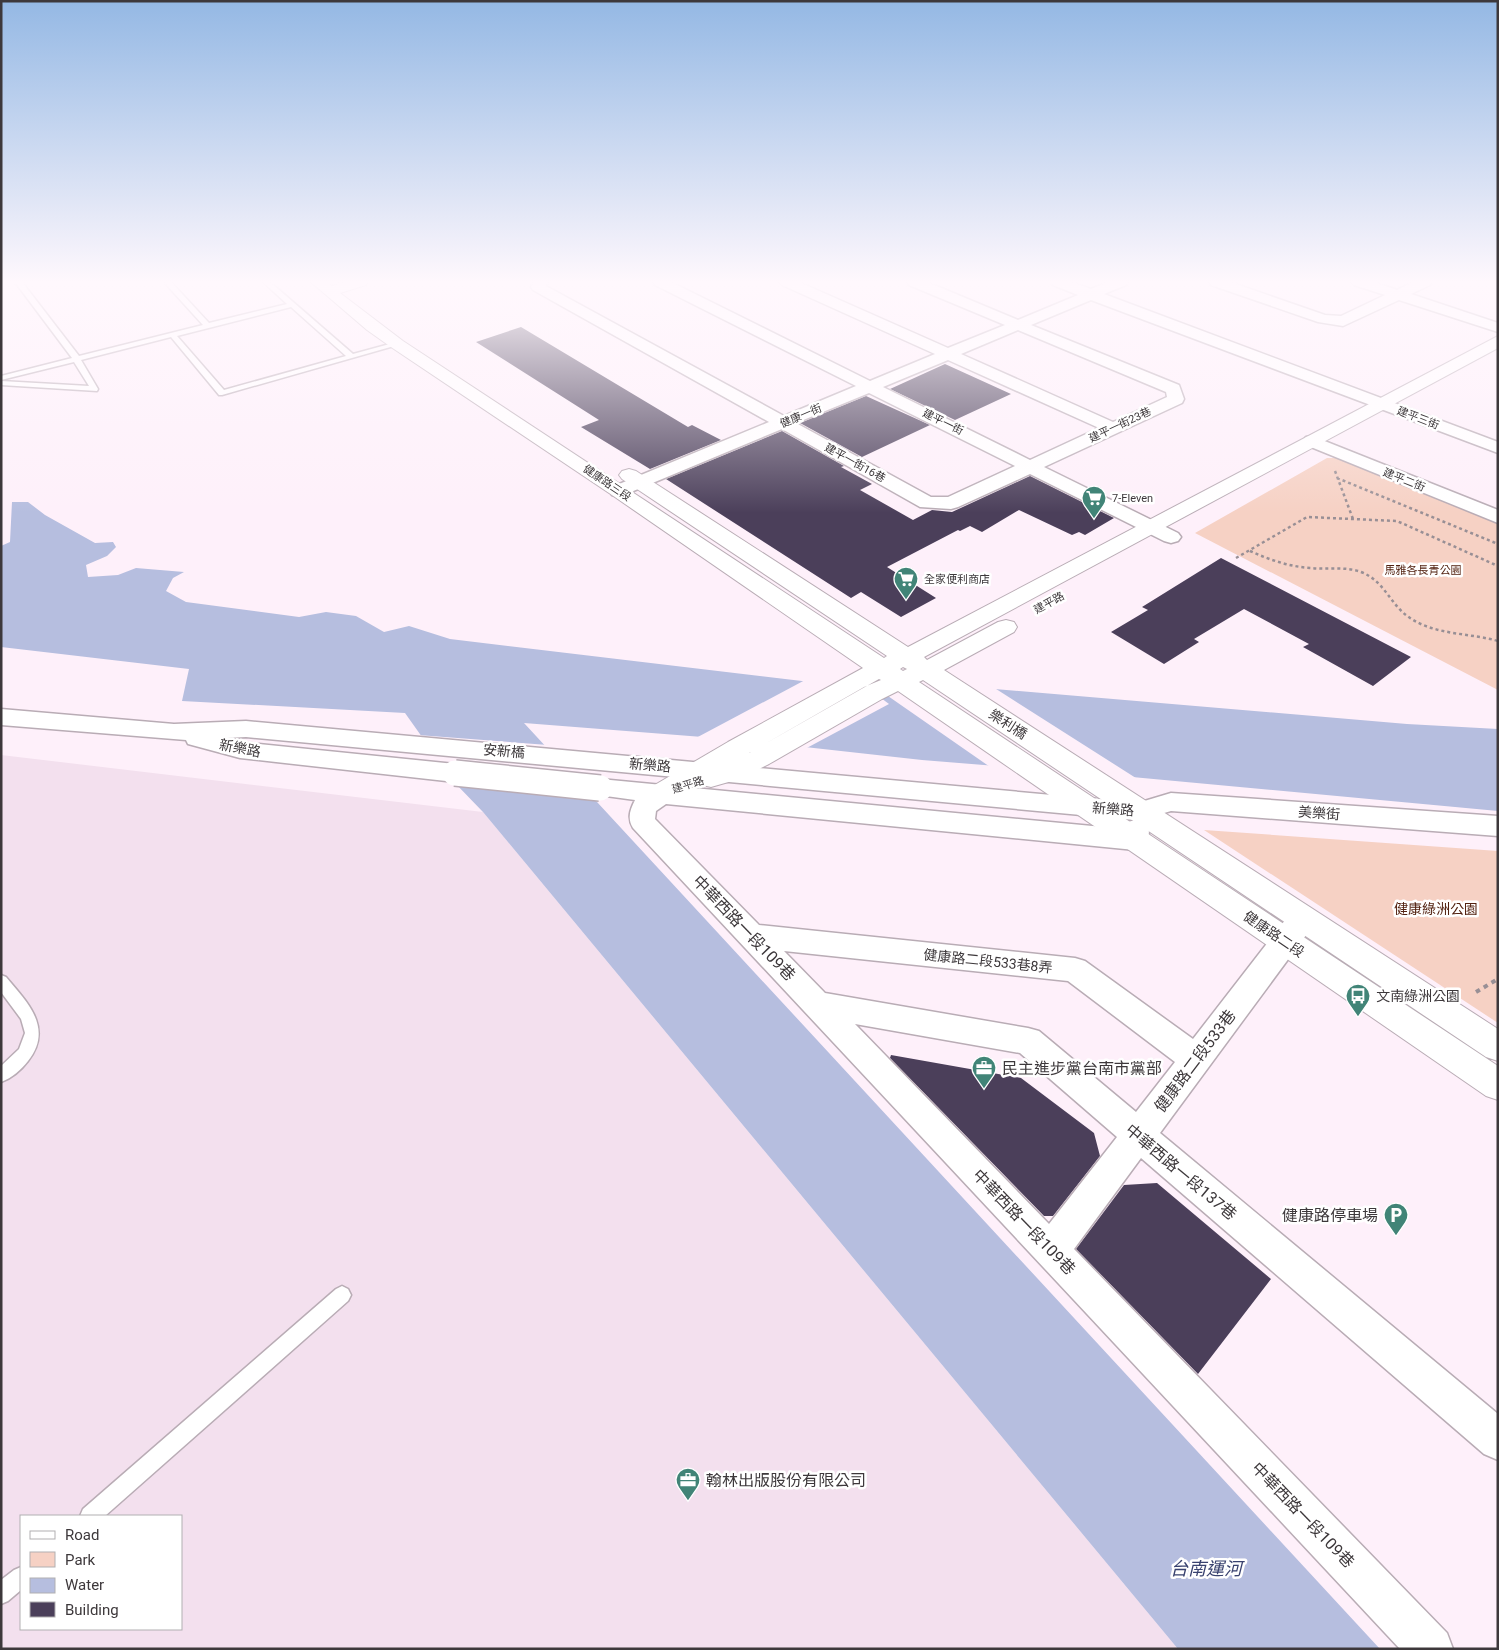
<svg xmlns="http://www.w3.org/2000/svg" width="1499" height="1650" viewBox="0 0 1499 1650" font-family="Roboto,'Noto Sans TC',sans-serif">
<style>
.built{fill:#f3e0ee;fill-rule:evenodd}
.green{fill:#f6d1c4}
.water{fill:#b6bedf}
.pier{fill:#fef0fa}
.building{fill:#4b3f5a}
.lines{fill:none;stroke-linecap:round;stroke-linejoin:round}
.service-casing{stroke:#b9acb5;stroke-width:3}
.minor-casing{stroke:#b9acb5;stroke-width:3}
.tertiary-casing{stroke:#b9acb5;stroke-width:2}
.path-far1{stroke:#988f95;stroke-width:2.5;stroke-dasharray:3 3;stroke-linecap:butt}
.path{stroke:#988f95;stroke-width:4;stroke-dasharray:4.5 4.5;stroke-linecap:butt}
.service{fill:#fff;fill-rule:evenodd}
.minor{fill:#fff;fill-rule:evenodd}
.tertiary{fill:#fff;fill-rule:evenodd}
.minor-bridge-casing{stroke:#b9acb5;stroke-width:28;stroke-linecap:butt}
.minor-bridge{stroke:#fff;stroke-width:25}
.labels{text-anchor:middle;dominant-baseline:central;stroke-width:5;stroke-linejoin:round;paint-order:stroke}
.far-street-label{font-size:11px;fill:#3d383b;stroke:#fff}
.far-poi-label{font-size:11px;fill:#3d383b;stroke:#fff;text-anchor:start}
.far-park-label{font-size:11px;fill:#522211;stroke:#fff}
.street-label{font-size:14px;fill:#3d383b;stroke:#fff}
.park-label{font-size:14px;fill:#522211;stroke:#fff}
.poi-label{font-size:14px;fill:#3d383b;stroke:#fff;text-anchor:start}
.near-street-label{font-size:16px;fill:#3d383b;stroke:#fff}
.near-poi-label{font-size:16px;fill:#3d383b;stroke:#fff;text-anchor:start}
.near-water-label{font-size:18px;font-style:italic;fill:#39426f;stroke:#fff}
</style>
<rect width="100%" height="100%" fill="#fef0fa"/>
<path class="built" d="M1 755 483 812 1178 1649H1ZM21 1516H181V1629H21Z"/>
<path class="green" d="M1327 458H1340L1498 523V690L1195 533Z
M1204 830 1498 851V1023Z"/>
<path class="water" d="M12 502H28L45 515 95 543 113 542 116 547 107 556 86 565 88 577 118 575 136 568 184 572 173 578 166 591 186 602 299 617 326 612 356 616 384 632 409 626 450 639 886 691 983 688 1407 724 1498 729V811L1132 777 922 760 741 740 524 723 1380 1649H1178L483 812 454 782 405 713 182 701 189 669 1 647V546L10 542Z"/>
<path class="pier" d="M807 679 865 686 889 704 803 750 694 739Z
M983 686 993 687 1139 780 993 769 875 687Z
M418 735 548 745 595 796 451 784Z"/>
<path class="building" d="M521 327 688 427 692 425 721 440 650 469 581 427 599 420 476 342Z
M945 364 1011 394 955 420 890 389Z
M866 396 930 425 862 457 800 423Z
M782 431 844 466 841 467 872 484 860 490 913 520 932 510 952 512 1030 476 1114 518 1085 535 1079 532 1072 535 1019 510 982 532 970 526 960 531 958 530 887 567 936 598 901 617 861 592 851 598 666 479Z
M1221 558 1411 657 1373 686 1303 647 1309 644 1244 609 1194 639 1199 642 1164 664 1111 632 1148 610 1142 607Z
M891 1055 1021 1078 1094 1133 1100 1156 1053 1216H1044L890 1058Z
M1157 1183 1271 1279 1198 1374 1076 1249 1124 1185Z"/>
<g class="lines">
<defs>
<path id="service" d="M15 282H22L79 356 203 325 164 282H171L209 323 287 304 263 282H270L353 354 397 342 401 344 222 395H219L171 337 81 360 98 389 97 391 1 385V381L89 386 74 362 1 380V376L72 358ZM291 307 346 356 224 390 177 336Z
M1 975 6 977C27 1002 54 1028 28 1061 22 1069 12 1078 1 1082V1066L19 1049 25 1033 21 1019 1 992Z
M342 1286 348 1289 351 1295 348 1301 105 1516H80L83 1509 336 1289Z
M21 1567V1590L8 1601 1 1604V1580L14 1570Z"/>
<path id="minor" d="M534 282H548L546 286 784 416 856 386 655 285 653 282H671L870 381 935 354 782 285 780 282H799L948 348 1005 325 909 285 907 282H927L1018 320 1078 295 1053 285 1051 282H1071L1091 289 1108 282H1128L1126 285 1104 294 1498 442V453L1091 300 1031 325 1179 385 1184 399 1182 403 1044 467 1178 533 1181 537 1178 541 1171 543 1164 541 1030 474 958 507 951 509 920 507 782 429 619 497 612 495 610 491 612 487 769 422 533 290 531 287ZM1018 330 1166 392 1167 397 1113 422 961 354ZM948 360 1099 428 1030 460 883 387ZM869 393 1015 466 948 497H931L796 423Z
M1209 282H1230L1325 315 1341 316 1385 295 1354 285 1352 282H1374L1397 290 1413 282H1432L1430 285 1411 294 1498 323V332L1399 300 1343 326 1318 322 1211 285Z
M1312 436 1498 510V523L1306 445 1303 441 1306 437Z
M1 709 174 724 246 721 1085 798 1141 802 1171 793 1498 816V836L1171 811 1140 820 1146 822C1151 831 1149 838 1144 847L1135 850 666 804 656 811 655 819 759 925 1075 958 1085 961 1193 1039 1289 915 1299 912 1309 915 1313 923 1309 931 1160 1133 1498 1414V1460L1484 1454 1141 1158 1074 1249 1447 1633 1453 1649H1400L633 828C627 818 630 810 635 800L591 794 587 788 591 782 600 779 1124 829 1128 822 1135 820 246 737 227 738 240 742 455 764 464 767 468 773 464 779 455 782 240 758 188 744 186 740 1 725ZM784 951 1068 981 1175 1062 1136 1112 1039 1031 1028 1028 825 993ZM855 1024 1020 1053 1117 1137 1049 1224Z"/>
<path id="tertiary" d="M311 282H327L332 286 344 282H368L366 285 340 293 403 341 884 658 887 656 622 479 619 475 622 471 629 469 636 471 908 647 1498 336V348L924 657 927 660 998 622 1006 620 1014 622 1017 627 1014 632 944 670 1498 1029V1061L1486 1057 923 680 919 682 1498 1066V1100L1486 1096 898 691 882 699 769 764 739 779 711 787 702 785 700 782C685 791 671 805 653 800L649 793 653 786 728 742 863 668 612 495 391 347 367 330ZM903 667 907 669 903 671 900 669ZM879 679 881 680 864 687 749 753Z"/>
</defs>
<use href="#service" class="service-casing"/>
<use href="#minor" class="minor-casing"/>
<use href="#tertiary" class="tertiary-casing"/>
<path class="path-far1" d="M1335 471 1353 519
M1337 478 1498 544
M1250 551C1270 560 1290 567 1312 568 1328 570 1345 566 1361 572 1385 581 1390 605 1410 618 1435 635 1470 633 1498 641
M1236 558 1307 517 1397 521 1498 566"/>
<path class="path" d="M1476 992 1498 979"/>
<use href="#service" class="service"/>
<use href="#minor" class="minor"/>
<use href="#tertiary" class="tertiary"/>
<defs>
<path id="minor-bridge" d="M455 773 600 788"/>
</defs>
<use href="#minor-bridge" class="minor-bridge-casing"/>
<use href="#minor-bridge" class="minor-bridge"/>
</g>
<linearGradient id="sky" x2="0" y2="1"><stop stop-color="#94b8e4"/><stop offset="0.55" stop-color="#fff8fd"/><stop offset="1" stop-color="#fff8fd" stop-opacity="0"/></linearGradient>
<rect width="1499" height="513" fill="url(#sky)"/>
<defs>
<symbol id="supermarket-pin" viewBox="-11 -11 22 30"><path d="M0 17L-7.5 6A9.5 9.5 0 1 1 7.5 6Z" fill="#418477" stroke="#fff"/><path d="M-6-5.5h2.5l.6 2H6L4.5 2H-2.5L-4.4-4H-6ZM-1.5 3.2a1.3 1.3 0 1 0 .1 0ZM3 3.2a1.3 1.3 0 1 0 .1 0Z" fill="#fff"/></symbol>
<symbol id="bus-pin" viewBox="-11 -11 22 30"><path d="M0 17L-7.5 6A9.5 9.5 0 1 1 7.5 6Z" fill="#418477" stroke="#fff"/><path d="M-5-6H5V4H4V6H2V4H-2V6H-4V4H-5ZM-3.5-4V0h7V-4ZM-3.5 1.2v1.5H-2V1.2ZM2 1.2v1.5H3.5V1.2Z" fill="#fff"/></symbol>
<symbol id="office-pin" viewBox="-11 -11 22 30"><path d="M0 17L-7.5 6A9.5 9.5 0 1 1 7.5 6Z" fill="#418477" stroke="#fff"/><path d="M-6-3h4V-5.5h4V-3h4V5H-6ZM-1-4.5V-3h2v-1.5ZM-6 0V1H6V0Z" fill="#fff"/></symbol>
<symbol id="parking-pin" viewBox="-11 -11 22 30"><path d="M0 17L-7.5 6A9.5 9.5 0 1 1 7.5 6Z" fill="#418477" stroke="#fff"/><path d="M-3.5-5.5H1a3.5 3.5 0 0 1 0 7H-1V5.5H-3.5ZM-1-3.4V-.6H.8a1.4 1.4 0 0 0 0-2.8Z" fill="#fff"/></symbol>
</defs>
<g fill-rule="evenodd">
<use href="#supermarket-pin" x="1080" y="484" width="28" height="38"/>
<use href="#supermarket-pin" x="892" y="565" width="28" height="38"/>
<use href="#bus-pin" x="1344" y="982" width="28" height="38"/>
<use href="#office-pin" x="970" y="1054" width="28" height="38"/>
<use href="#parking-pin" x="1382" y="1201" width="28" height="38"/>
<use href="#office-pin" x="674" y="1466" width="28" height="38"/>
</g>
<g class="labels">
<g class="far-street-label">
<text transform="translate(801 416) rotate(-23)">健康一街</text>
<text transform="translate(1418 418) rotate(21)">建平三街</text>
<text transform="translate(943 422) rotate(26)">建平一街</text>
<text transform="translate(1120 425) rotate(-25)">建平一街23巷</text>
<text transform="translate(855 463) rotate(29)">建平一街16巷</text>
<text transform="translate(1404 480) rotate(22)">建平二街</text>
<text transform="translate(607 483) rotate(34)">健康路三段</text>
<text transform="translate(1049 603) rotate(-29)">建平路</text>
<text transform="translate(688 785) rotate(-17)">建平路</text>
</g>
<g class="far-poi-label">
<text x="1112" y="498">7-Eleven</text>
<text x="924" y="579">全家便利商店</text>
</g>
<g class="far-park-label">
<text x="1423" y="570">馬雅各長青公園</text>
</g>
<g class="street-label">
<text transform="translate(1008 724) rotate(33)">樂利橋</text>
<text transform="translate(240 748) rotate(11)">新樂路</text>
<text transform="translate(504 751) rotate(5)">安新橋</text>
<text transform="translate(650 765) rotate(5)">新樂路</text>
<text transform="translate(1113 809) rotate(4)">新樂路</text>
<text transform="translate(1319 813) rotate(4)">美樂街</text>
<text transform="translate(1274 934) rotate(34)">健康路二段</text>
<text transform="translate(988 961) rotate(6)">健康路二段533巷8弄</text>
</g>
<g class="park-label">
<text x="1436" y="909">健康綠洲公園</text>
</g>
<g class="poi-label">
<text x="1376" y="996">文南綠洲公園</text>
</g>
<g class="near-street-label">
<text transform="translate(744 928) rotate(46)">中華西路一段109巷</text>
<text transform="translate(1195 1061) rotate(-53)">健康路二段533巷</text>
<text transform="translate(1181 1172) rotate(40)">中華西路一段137巷</text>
<text transform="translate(1024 1222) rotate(46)">中華西路一段109巷</text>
<text transform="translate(1303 1515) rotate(46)">中華西路一段109巷</text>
</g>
<g class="near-poi-label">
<text x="1002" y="1068">民主進步黨台南市黨部</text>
<text x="1378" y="1215" text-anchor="end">健康路停車場</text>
<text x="706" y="1480">翰林出版股份有限公司</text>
</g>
<g class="near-water-label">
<text x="1206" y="1568">台南運河</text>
</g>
</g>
<rect width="1499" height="1650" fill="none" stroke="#3d383b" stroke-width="5"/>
<rect x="20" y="1515" width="162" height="115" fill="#ffffff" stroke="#b1afb1"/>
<rect x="30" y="1531" width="25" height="8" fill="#ffffff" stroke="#b1afb1"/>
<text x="65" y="1540" font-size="15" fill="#3d383b">Road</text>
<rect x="30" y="1552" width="25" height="15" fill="#f6d1c4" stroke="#b1afb1"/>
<text x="65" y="1565" font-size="15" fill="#3d383b">Park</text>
<rect x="30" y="1578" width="25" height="15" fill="#b6bedf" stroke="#b1afb1"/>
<text x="65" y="1590" font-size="15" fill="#3d383b">Water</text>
<rect x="30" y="1602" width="25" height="15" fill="#4b3f5a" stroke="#b1afb1"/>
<text x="65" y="1615" font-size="15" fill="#3d383b">Building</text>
</svg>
